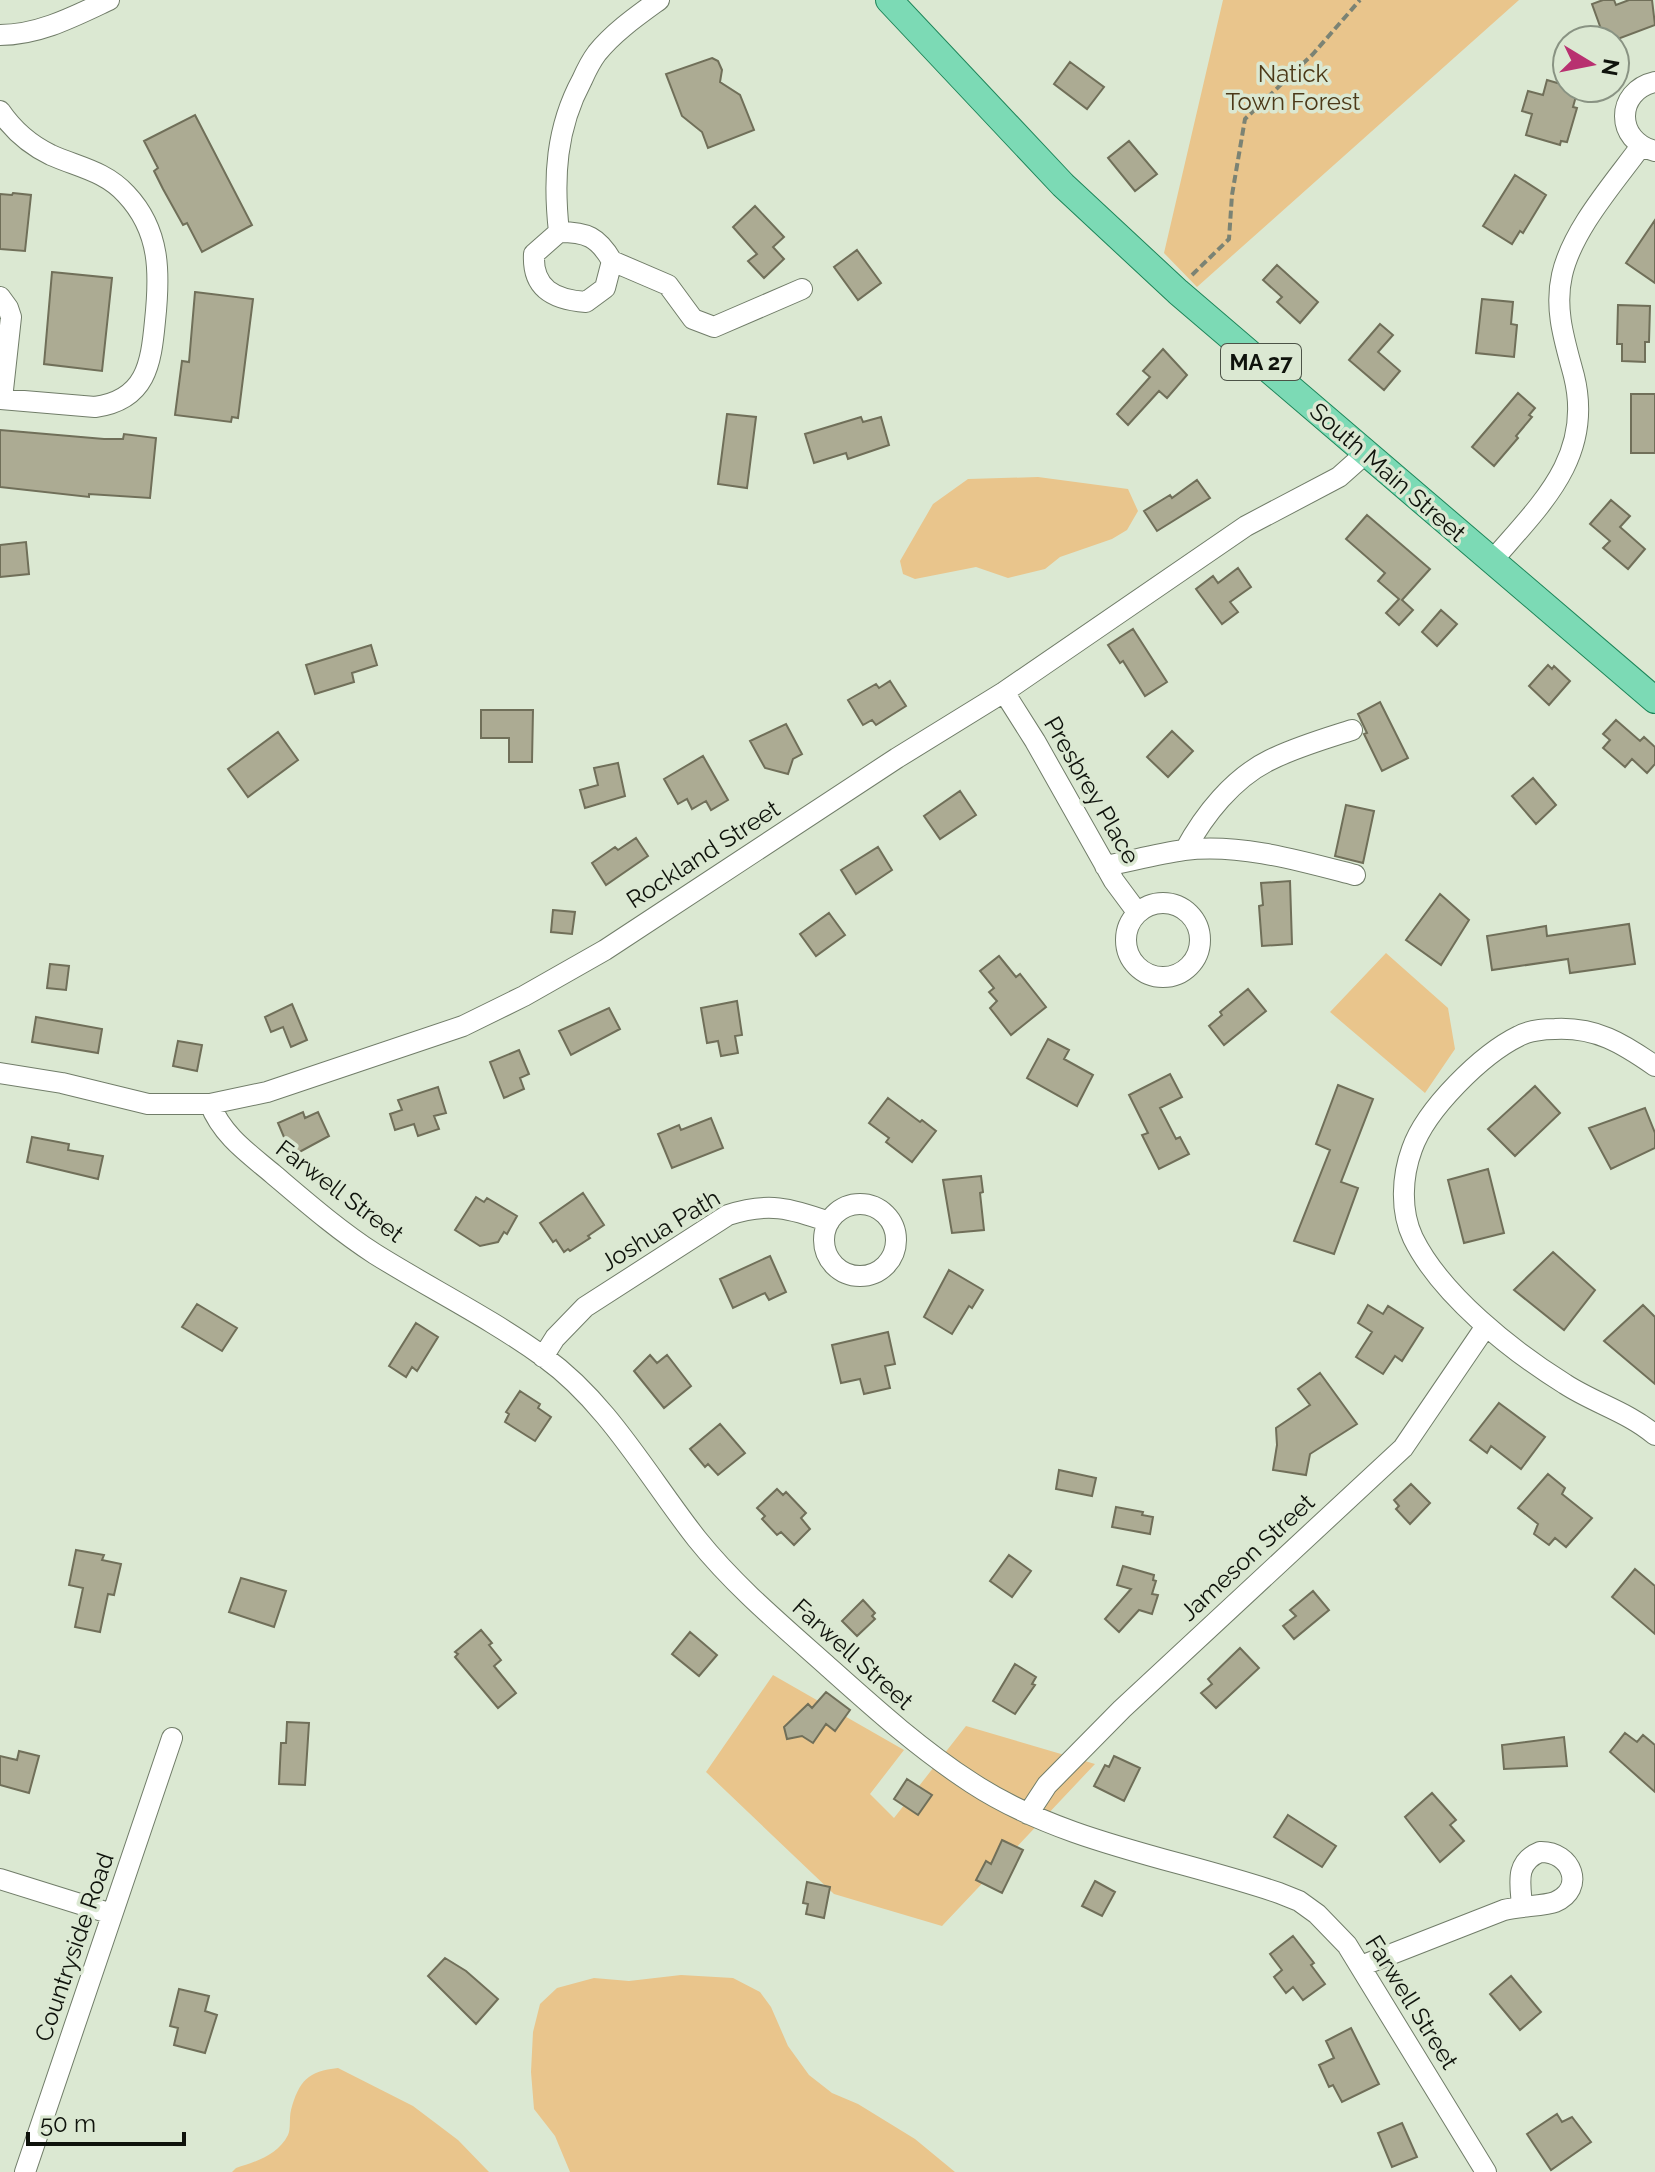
<svg xmlns="http://www.w3.org/2000/svg" width="1655" height="2172" viewBox="0 0 1655 2172" font-family="Raleway,sans-serif">
<style>
.green{fill:#e9c58c}
.building{fill:#acab93;stroke:#706f59;stroke-width:2}
.lines{fill:none;stroke-linecap:round;stroke-linejoin:round}
.minor-casing{stroke:#717d69;stroke-width:22}
.major-casing{stroke:#1d8559;stroke-width:28}
.path{stroke:#7b8374;stroke-width:4;stroke-dasharray:8 4;stroke-linecap:butt}
.minor{stroke:#fff;stroke-width:20}
.major{stroke:#7cdab5;stroke-width:26}
.labels{text-anchor:middle;dominant-baseline:central;stroke-width:7;stroke-linejoin:round;paint-order:stroke}
.shield{fill:#dbe8d2;stroke:#4c5347;stroke-width:2}
.shield-label{font-size:22px;font-weight:bold;fill:#0f130c}
.park-label{font-size:24px;fill:#4c3918;stroke:#dbe8d2}
.street-label{font-size:24px;fill:#0f130c;stroke:#dbe8d2}
</style>
<rect width="100%" height="100%" fill="#dbe8d2"/>
<path class="green" d="M1223 0H1519L1197 287 1164 253Z
M1038 477 1128 489 1138 511 1127 530 1112 539 1060 557 1045 569 1008 578 976 567 915 579 903 574 900 561 933 504 968 479Z
M1386 953 1448 1008 1455 1049 1425 1093 1330 1012Z
M773 1675 904 1750 870 1794 894 1818 966 1726 1095 1764 942 1926 834 1894 706 1772Z
M681 1975 733 1978 760 1992 771 2007 788 2046 809 2075 832 2093 858 2104 915 2139 955 2172H570L555 2136 534 2109 531 2072 533 2032 540 2004 557 1988 594 1978 629 1981Z
M338 2068 413 2106 458 2140 489 2172H232L236 2168C255 2162 278 2155 288 2135 291 2129 289 2118 291 2110 299 2081 308 2071 338 2068Z"/>
<path class="building" d="M1603 0H1614L1616 5 1629 0H1652L1655 25 1615 40H1605L1592 4Z
M712 58 718 61 722 70 720 82 740 95 754 130 708 148 702 132 682 116 666 74Z
M1070 62 1104 87 1087 109 1054 84Z
M1547 80 1578 89 1573 107 1577 108 1567 142 1561 141 1560 145 1526 135 1532 114 1522 111 1528 91 1543 95Z
M195 115 252 225 202 252 187 223 183 225 163 189 154 171 158 168 144 141Z
M1129 141 1157 174 1135 191 1108 158Z
M1515 175 1546 195 1523 233 1520 231 1512 244 1483 226Z
M13 193 31 195 25 251 0 249V194L12 195Z
M755 206 784 237 773 247 784 259 764 278 748 261 757 254 733 227Z
M1655 220V283L1626 263Z
M857 250 881 283 858 300 834 267Z
M1277 265 1318 302 1300 323 1277 302 1282 297 1263 280Z
M52 272 112 278 102 371 44 364Z
M195 292 253 299 238 418 232 417 231 422 175 415 182 361 189 362Z
M1482 299 1513 302 1511 324 1517 325 1514 357 1476 353Z
M1618 305 1650 306 1649 342H1645V362L1622 361V344H1617Z
M1380 324 1393 335 1378 352 1400 371 1384 390 1349 360Z
M1163 349 1187 375 1167 398 1159 391 1128 425 1117 414 1150 377 1143 371Z
M1518 393 1535 408 1529 415 1532 417 1516 436 1518 438 1494 466 1472 447Z
M1631 394H1655V453H1631Z
M727 414 756 417 747 488 718 484Z
M861 417 863 422 881 417 889 445 848 459 846 453 814 463 805 434Z
M0 430 104 439H123L124 434 156 438 150 498 89 494V497L0 487Z
M1197 480 1210 498 1157 531 1144 511 1170 495 1172 498Z
M1611 500 1630 516 1620 527 1645 549 1628 569 1603 548 1610 541 1590 524Z
M1367 515 1430 569 1402 600 1413 610 1399 625 1386 613 1399 599 1378 581 1385 573 1346 539Z
M26 542 29 574 0 577V545Z
M1238 568 1251 587 1230 602 1238 612 1222 624 1196 589 1213 576 1218 583Z
M1441 610 1457 624 1437 646 1422 632Z
M1133 629 1167 682 1145 696 1123 661 1120 663 1108 645Z
M371 645 377 665 352 673 354 682 315 694 306 665Z
M1548 665 1552 669 1554 666 1570 681 1549 705 1529 686Z
M890 681 906 706 876 725 872 720 863 725 848 700 876 684 879 688Z
M1380 702 1408 758 1382 771 1364 734 1367 733 1358 714Z
M481 710H533L532 762H509V738H481Z
M1616 720 1640 741 1644 737 1655 747V764L1647 773 1632 759 1625 767 1603 748 1610 740 1603 734Z
M786 724 802 754 793 759 788 774 765 768 750 741Z
M1172 731 1193 751 1168 777 1147 757Z
M278 732 298 760 248 797 228 769Z
M703 756 728 800 711 810 706 801 692 809 687 799 678 804 664 779Z
M618 763 625 796 585 808 580 790 598 785 594 768Z
M1533 778 1556 805 1536 824 1512 796Z
M960 791 976 815 940 839 924 816Z
M1346 805 1374 811 1363 863 1335 856Z
M636 838 648 856 606 885 592 863 615 847 618 850Z
M878 847 892 870 856 894 841 870Z
M1290 881 1292 944 1262 946 1259 906 1263 905 1261 883Z
M1440 894 1469 920 1441 965 1406 940Z
M553 910 575 912 572 934 551 932Z
M829 913 845 935 816 956 800 934Z
M1629 924 1635 964 1570 973 1568 959 1492 970 1487 936 1546 926 1547 936Z
M999 956 1016 977 1020 974 1046 1007 1011 1035 990 1008 997 1001 989 992 994 988 980 971Z
M50 964 69 966 66 990 47 988Z
M1248 989 1266 1011 1224 1045 1209 1026 1222 1015 1220 1012Z
M737 1001 742 1035 735 1036 738 1053 721 1056 718 1041 707 1043 701 1008Z
M292 1004 307 1040 291 1047 283 1027 271 1032 265 1017Z
M609 1008 620 1029 571 1055 559 1031Z
M36 1017 102 1029 98 1053 32 1042Z
M1048 1039 1069 1050 1064 1059 1093 1075 1077 1106 1027 1078Z
M178 1041 202 1045 197 1071 173 1066Z
M519 1050 529 1074 520 1078 524 1089 504 1098 490 1062Z
M1170 1074 1182 1097 1160 1108 1176 1139 1180 1137 1189 1154 1159 1169 1142 1135 1148 1133 1129 1095Z
M1338 1085 1373 1099 1341 1182 1358 1188 1334 1254 1294 1241 1330 1150 1316 1144Z
M1535 1086 1560 1113 1515 1156 1488 1129Z
M438 1087 446 1113 434 1116 439 1129 418 1136 414 1124 395 1130 390 1114 402 1110 398 1100Z
M888 1098 920 1122 922 1120 936 1131 912 1162 886 1142 889 1138 869 1123Z
M1645 1108 1655 1133V1148L1611 1169 1589 1128Z
M303 1112 305 1118 318 1112 329 1136 292 1156 278 1123Z
M711 1118 723 1148 672 1168 658 1134 679 1125 681 1130Z
M32 1137 69 1144 68 1150 103 1156 98 1179 27 1162Z
M1488 1169 1504 1233 1464 1243 1448 1180Z
M981 1176 983 1192 980 1193 984 1230 952 1233 943 1180Z
M583 1193 604 1225 588 1236 590 1238 570 1251 568 1249 564 1252 556 1240 553 1242 540 1223Z
M476 1197 484 1202 487 1198 517 1216 507 1234 504 1232 498 1242 480 1246 455 1230Z
M1553 1252 1595 1290 1564 1330 1514 1290Z
M770 1256 786 1292 769 1300 765 1293 733 1308 720 1279Z
M949 1270 983 1290 972 1308 969 1306 952 1334 924 1317Z
M197 1304 237 1328 222 1351 182 1327Z
M1368 1305 1383 1314 1388 1306 1423 1328 1402 1361 1395 1356 1383 1374 1356 1357 1372 1332 1358 1323Z
M1643 1305 1655 1317V1384L1604 1341Z
M416 1323 438 1337 417 1371 412 1367 406 1377 389 1366Z
M888 1332 895 1364 885 1366 890 1388 864 1394 860 1379 841 1383 832 1345Z
M650 1355 657 1363 667 1355 691 1386 664 1408 634 1371Z
M1320 1373 1357 1424 1310 1454 1306 1475 1273 1470 1277 1445 1276 1428 1310 1405 1298 1389Z
M520 1391 540 1404 538 1408 551 1417 535 1441 505 1422 509 1414 506 1412Z
M1499 1403 1545 1437 1521 1469 1491 1446 1487 1453 1470 1440Z
M720 1424 745 1453 718 1475 708 1464 705 1467 690 1449Z
M1059 1470 1096 1478 1092 1496 1056 1489Z
M1548 1474 1565 1488 1562 1494 1592 1518 1566 1547 1555 1538 1549 1545 1534 1534 1538 1524 1518 1508Z
M1411 1484 1430 1503 1410 1524 1396 1509 1399 1506 1394 1500Z
M777 1489 783 1495 786 1492 806 1513 801 1518 810 1529 794 1545 781 1532 777 1535 762 1519 765 1516 757 1508Z
M1116 1507 1143 1512 1142 1515 1153 1517 1150 1534 1112 1527Z
M76 1550 104 1555 102 1560 121 1564 114 1595 108 1594 100 1632 75 1627 83 1588 69 1585Z
M1009 1555 1031 1571 1012 1597 990 1581Z
M1123 1566 1154 1575 1153 1580 1156 1581 1152 1594 1158 1595 1152 1614 1139 1610 1119 1632 1105 1619 1131 1589 1117 1585Z
M1635 1569 1655 1586V1634L1612 1597Z
M241 1578 286 1591 274 1627 229 1612Z
M1313 1591 1329 1610 1294 1639 1283 1626 1296 1616 1290 1610Z
M863 1600 875 1613 872 1616 875 1619 857 1636 842 1621Z
M481 1630 492 1643 489 1645 501 1660 494 1666 516 1693 498 1708 455 1657 458 1654 455 1652Z
M690 1632 717 1655 699 1676 672 1654Z
M1240 1648 1259 1668 1216 1708 1201 1693 1212 1684 1208 1679Z
M1015 1664 1036 1677 1032 1684 1035 1685 1015 1714 993 1701Z
M826 1692 850 1710 835 1731 826 1724 813 1743 802 1736 787 1739 784 1727 808 1704 812 1708Z
M287 1722 309 1723 305 1785 279 1784 281 1743H286Z
M1625 1733 1637 1742 1643 1735 1655 1745V1792L1610 1752Z
M1564 1737 1567 1766 1504 1769 1502 1745Z
M19 1751 39 1756 29 1793 0 1785V1756L17 1760Z
M1114 1756 1140 1768 1124 1801 1094 1786 1105 1765 1109 1767Z
M907 1779 932 1795 918 1815 894 1799Z
M1432 1793 1456 1820 1450 1825 1464 1841 1440 1862 1405 1817Z
M1288 1815 1336 1846 1322 1867 1274 1837Z
M1002 1840 1023 1850 1002 1893 976 1880 986 1861 991 1864Z
M1095 1881 1115 1892 1102 1916 1082 1906Z
M807 1882 830 1887 824 1918 806 1914 808 1904 803 1903Z
M1293 1936 1314 1963 1311 1965 1325 1984 1303 2000 1293 1987 1286 1993 1274 1977 1282 1970 1270 1954Z
M445 1958 466 1971 498 1999 476 2024 428 1976Z
M1511 1976 1541 2012 1520 2030 1490 1994Z
M179 1989 209 1996 205 2011 217 2015 205 2053 174 2045 178 2028 170 2026Z
M1351 2028 1379 2084 1342 2102 1333 2085 1329 2087 1319 2065 1334 2058 1326 2041Z
M1557 2114 1562 2122 1572 2117 1591 2142 1551 2170 1527 2134Z
M1402 2123 1417 2157 1392 2167 1378 2133Z"/>
<g class="lines">
<defs>
<path id="minor" d="M0 35C39 35 75 16 109 0
M1655 82C1615 91 1615 141 1655 151
M0 111C13 130 30 145 51 155 78 167 105 171 126 194 161 231 160 274 155 321 151 364 146 400 95 407L0 399
M559 232C553 178 556 128 582 80 586 71 591 61 597 53 614 32 637 16 659 0
M559 232C587 232 598 237 612 261L605 288 586 302C555 300 532 289 534 254Z
M612 261 668 285 693 319 714 327 802 289
M0 297 8 308 11 317 2 399
M1492 561C1540 505 1594 457 1574 376 1565 342 1554 310 1562 275 1572 230 1614 183 1641 146
M1004 692 1035 741 1114 881 1137 912
M1185 850C1204 815 1233 778 1270 760 1296 747 1324 739 1352 730
M1105 866C1131 861 1157 854 1184 850 1240 843 1301 861 1355 875
M1126 940a37 37 0 1 1 74 0a37 37 0 1 1-74 0Z
M1655 1066C1622 1043 1596 1027 1555 1029 1544 1029 1528 1031 1519 1036 1482 1054 1426 1109 1412 1149 1402 1176 1400 1211 1413 1238 1441 1295 1512 1351 1565 1384 1594 1403 1628 1412 1655 1435
M0 1073 62 1083 148 1104H210L267 1092 463 1026 524 996 605 950 897 758 1004 692 1246 526 1339 477 1366 453
M210 1104C222 1135 248 1153 273 1174 306 1202 338 1230 375 1254 431 1289 490 1318 544 1357 608 1403 649 1478 697 1539 734 1585 779 1623 824 1663 871 1705 918 1748 972 1783 1064 1843 1176 1858 1279 1893L1299 1901 1317 1914 1347 1945 1486 2172
M824 1240a36 36 0 1 1 72 0a36 36 0 1 1-72 0Z
M543 1357 555 1338 585 1307 728 1215C768 1202 790 1208 829 1222
M1028 1814 1047 1785 1122 1709 1403 1448 1486 1326
M0 1879 112 1914
M1361 1966 1504 1910C1519 1906 1545 1906 1555 1902 1586 1889 1572 1851 1540 1852 1515 1862 1520 1883 1522 1905
M25 2172 172 1738"/>
<path id="major" d="M889 0 1063 185 1178 292 1655 700"/>
</defs>
<use href="#minor" class="minor-casing"/>
<use href="#major" class="major-casing"/>
<path class="path" d="M1192 275 1229 239 1232 195 1245 119 1313 54 1360 0"/>
<use href="#minor" class="minor"/>
<use href="#major" class="major"/>
</g>
<g class="labels">
<rect class="shield" x="1221" y="344" width="80" height="36" rx="6"/>
<g class="shield-label">
<text x="1261" y="362">MA 27</text>
</g>
<g class="park-label">
<text x="1293" y="73">Natick<tspan x="1293" dy="28">Town Forest</tspan></text>
</g>
<g class="street-label">
<text transform="translate(1388 472) rotate(41)">South Main Street</text>
<text transform="translate(1092 790) rotate(60)">Presbrey Place</text>
<text transform="translate(703 854) rotate(-33)">Rockland Street</text>
<text transform="translate(340 1191) rotate(37)">Farwell Street</text>
<text transform="translate(660 1230) rotate(-31)">Joshua Path</text>
<text transform="translate(1247 1557) rotate(-43)">Jameson Street</text>
<text transform="translate(853 1654) rotate(42)">Farwell Street</text>
<text transform="translate(74 1947) rotate(-71)">Countryside Road</text>
<text transform="translate(1412 2002) rotate(58)">Farwell Street</text>
</g>
</g>
<g transform="translate(1591 64) rotate(100)"><circle r="38" fill="#dbe8d2" stroke="#899383" stroke-width="2"/>
<path d="M0-6L14 30L0 20L-14 30Z" fill="#b83070"/>
<text y="-12" font-size="22" font-weight="bold" text-anchor="middle" fill="#0f130c">N</text>
</g>
<path d="M28 2132v12h156v-12" fill="none" stroke="#0f130c" stroke-width="4"/>
<text x="40" y="2132" font-size="24" fill="#0f130c" stroke="#dbe8d2" stroke-width="6" paint-order="stroke">50 m</text>
</svg>
